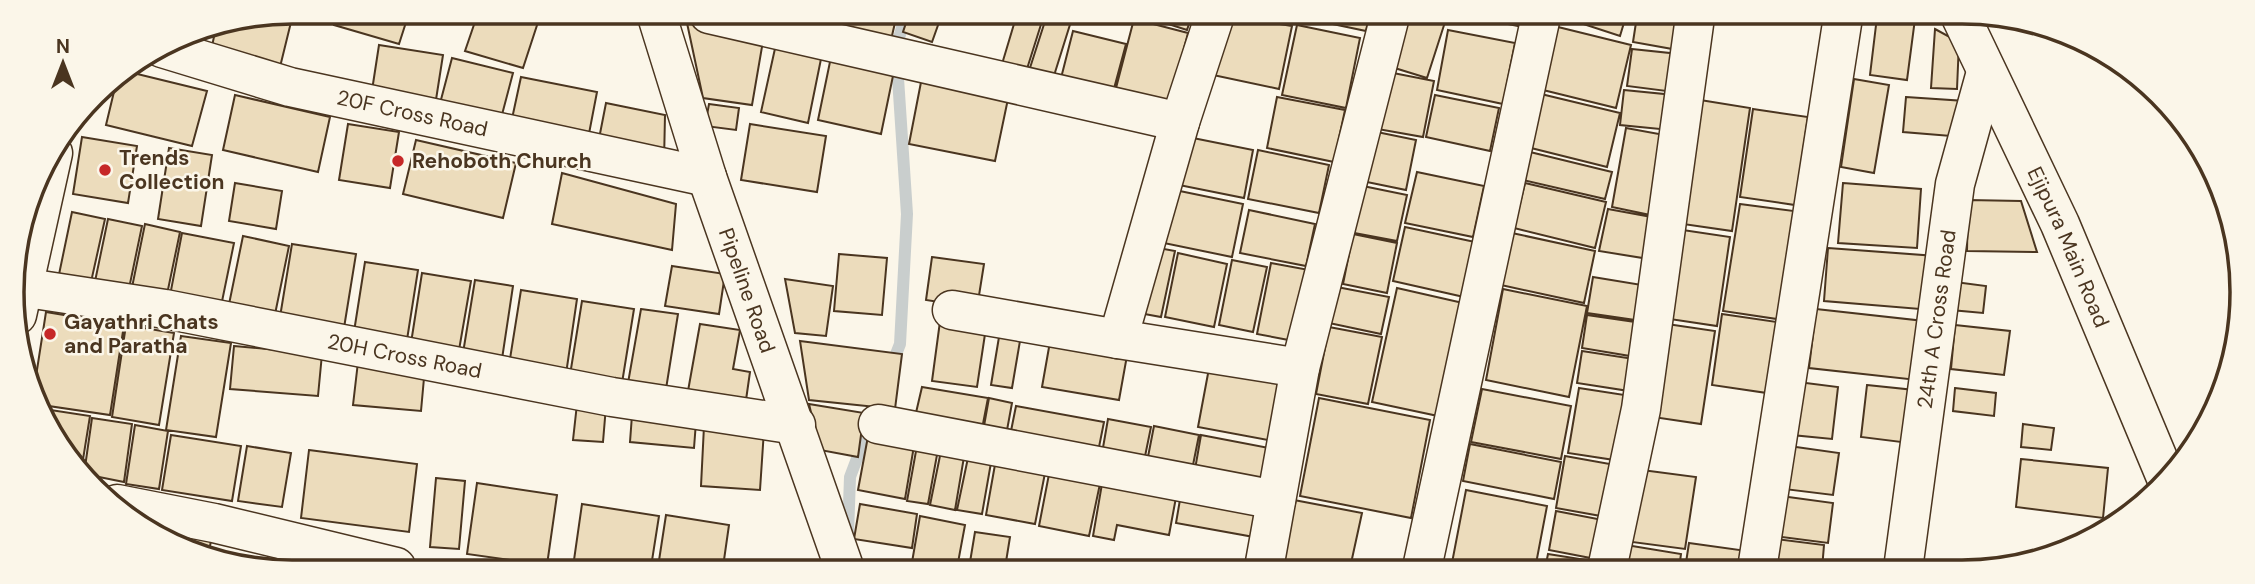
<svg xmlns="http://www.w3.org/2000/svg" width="2255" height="584" viewBox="0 0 2255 584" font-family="'DM Sans',sans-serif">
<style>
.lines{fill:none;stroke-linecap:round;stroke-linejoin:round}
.stream{stroke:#c9cecd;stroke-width:12}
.building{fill:#ecdcbc;stroke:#4a3520;stroke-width:2}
.minor-casing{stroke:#4a3520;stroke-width:41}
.minor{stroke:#fbf6e9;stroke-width:38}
.poi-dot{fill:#c62828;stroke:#fbf6e9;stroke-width:2.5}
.labels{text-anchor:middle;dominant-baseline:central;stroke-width:5;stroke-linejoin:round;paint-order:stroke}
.street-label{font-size:21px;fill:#4a3520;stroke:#fbf6e9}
.poi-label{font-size:21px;font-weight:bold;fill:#4a3520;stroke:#fbf6e9;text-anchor:start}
.rim{fill:none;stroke:#4a3520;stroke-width:3.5}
</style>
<rect width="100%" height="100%" fill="#fbf6e9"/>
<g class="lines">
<path class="stream" d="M891 367 900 344 907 214 896 48 906 14
M848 535 850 477 870 424"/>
</g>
<path class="building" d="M338 12 409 13 399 44 334 25Z
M289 13 293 14 280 67 211 51 216 27Z
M478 13H541L523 68 465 51Z
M831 14H897L891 40 828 27Z
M909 14H942L932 42 903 32Z
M1017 14 1044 15 1026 72 1002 64Z
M1047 15H1073L1052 82 1028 74Z
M1140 15H1192L1187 30Z
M1225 15 1292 26 1279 89 1213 75Z
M1305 15 1369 16 1366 31 1304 18Z
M1401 16H1436L1446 19 1427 78 1385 65Z
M1469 16H1525L1523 27Z
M1559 16H1626L1620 36Z
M1637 16 1684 17 1678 50 1633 42Z
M1877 17 1915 19 1907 80 1870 75Z
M1134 19 1188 33 1170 102 1116 88Z
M687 23 763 41 752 105 703 98Z
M1297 25 1360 38 1346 108 1282 95Z
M1558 27 1631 45 1616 108 1543 90Z
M1935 29 1959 42 1957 89 1931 88Z
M1448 30 1515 43 1503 104 1437 90Z
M1073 31 1126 44 1112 96 1060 82Z
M776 44 822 54 808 123 761 112Z
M379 45 443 55 435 106 371 97Z
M1632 49 1679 54 1674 92 1627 86Z
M831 57 894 71 881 134 818 120Z
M452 58 513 73 499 126 438 111Z
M125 71 207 91 192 146 106 125 118 75Z
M1383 71 1434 81 1423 137 1372 128Z
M521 77 597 92 587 144 510 128Z
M922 77 1009 94 995 161 909 144Z
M1854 79 1889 85 1874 173 1841 167Z
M1624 90 1674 95 1670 130 1620 125Z
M1541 94 1620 113 1607 167 1527 147Z
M235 95 330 117 318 172 223 150Z
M1435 95 1499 108 1490 151 1426 137Z
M1277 97 1345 110 1334 162 1267 148Z
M1906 97 1965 101 1963 137 1903 132Z
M1694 99 1750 108 1732 231 1676 223Z
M606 103 665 115 664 162 597 149Z
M709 104 739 108 736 130 705 126Z
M1753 109 1808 117 1795 205 1740 197Z
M348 124 399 132 390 188 339 180Z
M750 124 826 136 817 192 741 180Z
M1626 128 1670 136 1655 216 1612 207Z
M1372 131 1416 140 1406 190 1362 181Z
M1183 136 1253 150 1244 198 1174 184Z
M82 137 137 146 128 203 73 194Z
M416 140 516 163 503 218 403 194Z
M169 148 212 155 201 226 158 219Z
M1258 150 1329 165 1319 213 1248 199Z
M1530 152 1612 172 1605 199 1523 180Z
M1417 172 1484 186 1473 237 1405 223Z
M562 173 676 204 672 250 552 224Z
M235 183 282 191 276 229 229 221Z
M1525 183 1606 202 1595 248 1514 228Z
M1843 183 1921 189 1917 248 1838 243Z
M1358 185 1407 195 1397 241 1349 232Z
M1170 189 1243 204 1232 257 1159 242Z
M1968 200 2021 201 2037 252 1967 251Z
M1740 204 1794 211 1777 319 1723 311Z
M1608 209 1657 218 1649 259 1599 251Z
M1249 210 1315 224 1306 266 1240 253Z
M72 212 105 219 89 291 57 284Z
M108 219 142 226 127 298 93 291Z
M145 224 180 232 165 304 130 297Z
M1405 227 1475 242 1464 297 1393 281Z
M1676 229 1730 237 1717 326 1663 318Z
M182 233 234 243 219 316 168 306Z
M1512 233 1595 251 1584 303 1501 285Z
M1353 234 1397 243 1387 293 1343 284Z
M243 236 289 246 273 324 227 314Z
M292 244 356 254 343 334 279 323Z
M1153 247 1175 251 1161 317 1139 313Z
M1828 248 1936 256 1932 310 1824 301Z
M1178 253 1227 264 1214 327 1165 317Z
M839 254 887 258 882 315 834 311Z
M932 257 984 264 977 308 926 300Z
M1232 260 1267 267 1253 332 1219 325Z
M365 262 418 270 406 346 353 338Z
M1271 263 1309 270 1294 341 1257 334Z
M672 266 725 274 719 314 665 306Z
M422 273 471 281 459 350 411 343Z
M1593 277 1648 286 1642 321 1587 313Z
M785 279 833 286 826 336 795 333Z
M475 280 513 286 502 359 463 353Z
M1955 282 1986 286 1983 313 1951 310Z
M1337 287 1389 297 1381 334 1329 323Z
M1397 288 1463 303 1438 416 1372 402Z
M1503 289 1587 306 1569 397 1486 380Z
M521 290 577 299 566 374 509 365Z
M582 301 634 309 622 383 570 375Z
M641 309 678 314 666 389 628 383Z
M1816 309 1924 321 1917 380 1809 368Z
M46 312 124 325 110 415 42 405 34 389Z
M941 314 987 321 977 387 932 381Z
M1722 314 1777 322 1767 393 1712 385Z
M1587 315 1642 323 1636 357 1582 348Z
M700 324 740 330 733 369 750 372 746 400 688 391Z
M1667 324 1715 331 1701 424 1653 417Z
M126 325 174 333 159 425 112 417Z
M1001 325 1022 329 1012 388 991 385Z
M1955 325 2010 331 2004 375 1951 369Z
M1329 327 1382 337 1368 404 1316 394Z
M181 336 231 343 216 437 166 430Z
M1051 336 1128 350 1119 400 1042 387Z
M800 341 902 354 895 409 809 400Z
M234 346 322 354 318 396 230 389Z
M1582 351 1634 359 1629 391 1577 383Z
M358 362 425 367 421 411 353 405Z
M1210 363 1285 376 1273 441 1198 427Z
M1798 382 1838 387 1832 439 1792 435Z
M1867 385 1924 391 1917 444 1861 437Z
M922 387 988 398 982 429 915 417Z
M1579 388 1631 396 1621 461 1568 453Z
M1955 388 1996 393 1994 416 1953 411Z
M1482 389 1571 406 1561 459 1471 442Z
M989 398 1012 403 1005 441 982 437Z
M1319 398 1430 420 1411 518 1300 496Z
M577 404 606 406 603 442 573 440Z
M809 404 864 413 858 457 820 450Z
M1016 406 1104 422 1097 457 1009 441Z
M44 409 90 416 81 472 70 463Z
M632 415 696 422 694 448 630 442Z
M92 418 132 424 124 482 84 474Z
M1108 419 1151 427 1143 466 1101 459Z
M2023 424 2054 428 2051 450 2021 447Z
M135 425 168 431 159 489 126 484Z
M704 426 764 430 760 490 701 486Z
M1154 426 1199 435 1191 475 1146 467Z
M869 431 915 440 905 499 858 490Z
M171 435 241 446 232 501 162 490Z
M1201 435 1269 448 1262 487 1194 475Z
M918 440 939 444 928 504 907 501Z
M1470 444 1561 462 1554 499 1463 481Z
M247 446 291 453 282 507 238 501Z
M942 446 965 451 955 510 930 505Z
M1789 446 1839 453 1833 495 1784 489Z
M309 450 417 464 409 532 301 518Z
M969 453 992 457 982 514 957 510Z
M1565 456 1621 466 1612 518 1556 508Z
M996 459 1046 468 1035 524 986 515Z
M2021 459 2108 468 2103 518 2016 507Z
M1050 469 1101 479 1089 536 1039 526Z
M1642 470 1696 477 1685 549 1632 542Z
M436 478 465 481 459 549 430 547Z
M1103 478 1177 492 1169 535 1117 525 1114 540 1093 536Z
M477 483 557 495 547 565 467 554Z
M1182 488 1260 502 1254 537 1176 523Z
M1466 490 1547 506 1535 569 1451 568Z
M1781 496 1833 503 1828 543 1775 536Z
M1294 500 1362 513 1350 568H1281Z
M582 504 659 516 651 567H573Z
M860 504 917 514 912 548 854 539Z
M1556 511 1608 521 1601 560 1549 550Z
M666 515 729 525 723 567H658Z
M920 516 965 525 957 568H911Z
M133 518 213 532 208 555 152 534Z
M975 532 1010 537 1005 568H969Z
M1776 539 1824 545 1822 569H1772Z
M1614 543 1681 554 1679 569H1611Z
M1689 543 1747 551 1744 569H1685Z
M1548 554 1599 562 1598 569H1545Z"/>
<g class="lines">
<defs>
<g id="minor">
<path id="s1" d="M656 13 707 177 844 567"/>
<path d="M709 14 1180 122"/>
<path d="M1215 15 1180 122 1118 339 1300 368"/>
<path id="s2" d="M1961 17 2060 224 2167 480"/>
<path id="s3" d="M162 48 290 87 707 177"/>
<path id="s4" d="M14 286 165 309 612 397 796 425"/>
<path d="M952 310 1118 339"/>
<path d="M17 315 53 153"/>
<path d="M878 424 1276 500"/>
<path d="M117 504 214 523 396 567"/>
<path d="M1264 568 1300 368 1390 16"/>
<path d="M1422 568 1541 16"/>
<path d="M1607 569 1641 409 1695 17"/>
<path d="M1757 569 1843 17"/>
<path id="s5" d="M1903 569 1955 184 1986 72"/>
</g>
</defs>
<use href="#minor" class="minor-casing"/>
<use href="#minor" class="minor"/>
</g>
<g class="poi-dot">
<circle cx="398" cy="161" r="7"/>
<circle cx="105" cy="170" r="7"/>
<circle cx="50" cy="334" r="7"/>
</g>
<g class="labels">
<g class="street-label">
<text stroke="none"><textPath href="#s3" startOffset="259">20F Cross Road</textPath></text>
<text stroke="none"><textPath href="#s2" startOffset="254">Ejipura Main Road</textPath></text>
<text stroke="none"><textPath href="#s1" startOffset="292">Pipeline Road</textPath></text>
<text stroke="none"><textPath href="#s5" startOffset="252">24th A Cross Road</textPath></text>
<text stroke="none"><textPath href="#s4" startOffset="397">20H Cross Road</textPath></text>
</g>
<g class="poi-label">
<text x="119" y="158">Trends<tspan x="119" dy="24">Collection</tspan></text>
<text x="412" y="161">Rehoboth Church</text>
<text x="64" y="322">Gayathri Chats<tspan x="64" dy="24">and Paratha</tspan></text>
</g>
</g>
<path d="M0 0H2255V584H0ZM292 24H1962A268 268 0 0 1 2230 292V292A268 268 0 0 1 1962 560H292A268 268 0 0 1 24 292V292A268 268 0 0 1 292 24Z" fill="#fbf6e9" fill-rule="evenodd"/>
<path class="rim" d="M292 24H1962A268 268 0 0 1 2230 292V292A268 268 0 0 1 1962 560H292A268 268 0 0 1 24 292V292A268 268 0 0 1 292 24Z"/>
<g transform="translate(63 63)" stroke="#fbf6e9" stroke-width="5" paint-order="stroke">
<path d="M0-5L12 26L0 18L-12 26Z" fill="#4a3520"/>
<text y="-10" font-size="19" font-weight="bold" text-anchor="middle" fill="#4a3520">N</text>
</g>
</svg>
